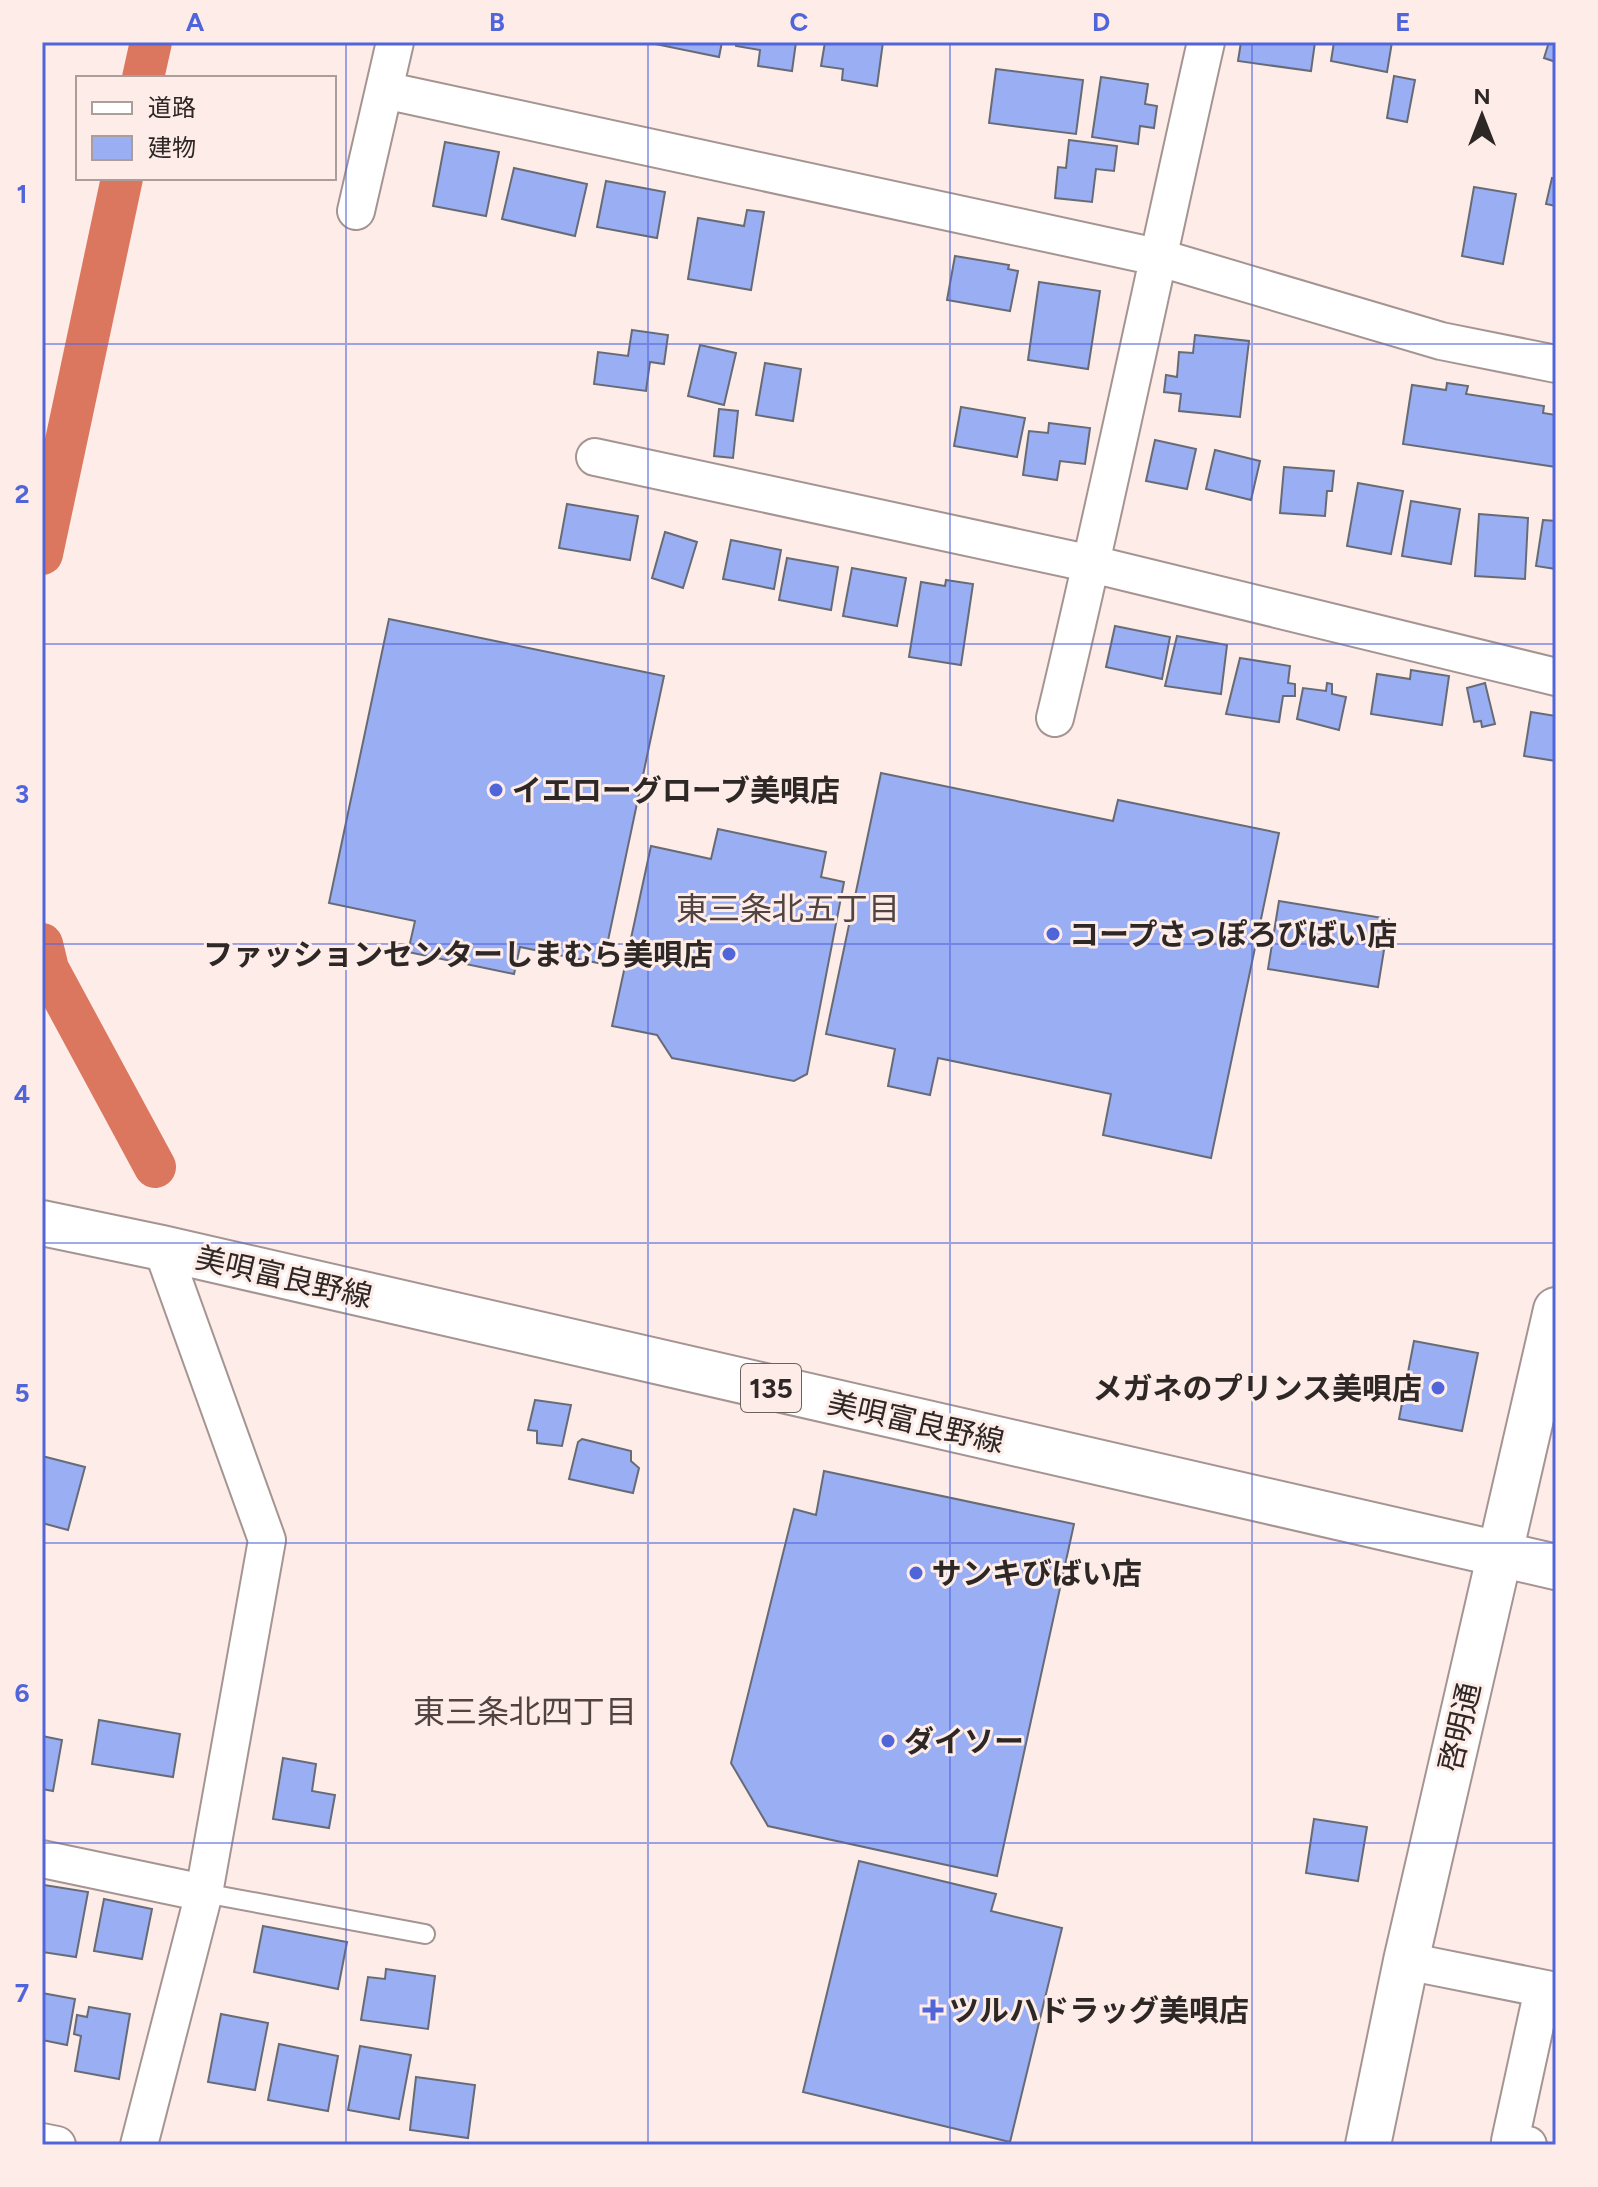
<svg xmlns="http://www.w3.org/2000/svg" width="1598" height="2187" viewBox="0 0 1598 2187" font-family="Figtree,'Noto Sans JP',sans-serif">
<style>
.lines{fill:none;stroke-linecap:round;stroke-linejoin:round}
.canal{stroke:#db775f;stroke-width:42}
.building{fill:#9aaef4;stroke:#676b76;stroke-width:2}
.service-casing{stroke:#a59592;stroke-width:22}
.minor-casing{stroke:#a59592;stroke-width:40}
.tertiary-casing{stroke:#a59592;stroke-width:48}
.primary-casing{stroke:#a59592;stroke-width:48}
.service{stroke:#fff;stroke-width:18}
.minor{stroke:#fff;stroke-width:36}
.tertiary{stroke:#fff;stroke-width:44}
.primary{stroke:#fff;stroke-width:44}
.grid{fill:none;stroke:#5165db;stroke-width:2;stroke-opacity:0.55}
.poi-dot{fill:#5165db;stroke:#fdece8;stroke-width:3}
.labels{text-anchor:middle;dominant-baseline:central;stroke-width:6;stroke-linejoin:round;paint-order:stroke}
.shield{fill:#fdece8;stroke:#6b6260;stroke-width:2}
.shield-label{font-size:28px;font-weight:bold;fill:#2d2725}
.poi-label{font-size:30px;font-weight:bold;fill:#2d2725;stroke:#fdece8;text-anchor:start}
.street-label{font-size:30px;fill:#2d2725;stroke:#fdece8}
.neighbourhood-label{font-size:32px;fill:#504340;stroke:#fdece8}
.neatline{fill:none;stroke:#5165db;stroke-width:3}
.grid-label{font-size:26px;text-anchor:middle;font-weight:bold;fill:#5165db}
</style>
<rect width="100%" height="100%" fill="#fdece8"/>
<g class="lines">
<path class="canal" d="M143 78 151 42
M42 554 122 178
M42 944 48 969 155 1167"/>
</g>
<path class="building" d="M655 42H722L719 57 655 44Z
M736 42H796L792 71 758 66 760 50 736 46Z
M825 42H883L877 86 842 80 843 69 821 66Z
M1241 42H1315L1311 71 1238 61Z
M1334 42H1392L1387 72 1331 61Z
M1549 42H1556V62L1544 58Z
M996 69 1083 80 1076 134 989 123Z
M1394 76 1415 80 1407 122 1387 118Z
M1101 77 1148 84 1145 104 1157 106 1154 128 1140 126 1138 144 1092 137Z
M1069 140 1117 146 1114 171 1096 169 1092 202 1055 198 1058 167 1066 168Z
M445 142 499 152 486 216 433 206Z
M514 168 587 184 575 236 502 219Z
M1552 178 1556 179V206L1546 204Z
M606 181 665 192 657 238 597 227Z
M1474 187 1516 194 1503 264 1462 256Z
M747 210 764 212 751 290 688 279 698 218 744 226Z
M955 256 1009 265 1008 269 1018 271 1010 311 947 300Z
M1039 282 1100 291 1088 369 1028 360Z
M632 330 668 335 664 364 650 362 646 391 594 384 598 352 628 356Z
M1195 335 1249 341 1240 417 1179 411 1181 394 1164 392 1166 375 1177 377 1179 352 1193 353Z
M700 345 736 353 724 405 688 396Z
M765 363 801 369 793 421 756 415Z
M1447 383 1468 386 1466 394 1544 406 1543 413 1556 415V467L1403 444 1412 385 1446 390Z
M961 407 1025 418 1017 457 954 446Z
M719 409 738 411 733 458 714 456Z
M1049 423 1090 428 1085 464 1060 461 1057 480 1023 475 1029 431 1048 433Z
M1155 440 1196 449 1187 489 1146 481Z
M1215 450 1260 461 1251 500 1206 489Z
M1284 467 1334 471 1332 491H1327L1325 516 1280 513Z
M1358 483 1403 491 1391 554 1347 546Z
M1411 501 1460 509 1451 564 1402 556Z
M567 504 638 516 630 560 559 548Z
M1479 514 1528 518 1525 579 1475 576Z
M1543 520 1556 521V569L1536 566Z
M665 532 697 542 683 588 652 578Z
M731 540 781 550 774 589 723 579Z
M787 558 838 567 831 610 779 600Z
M852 568 906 578 897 626 843 616Z
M946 580 973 584 961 665 909 657 921 582 945 586Z
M389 619 664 676 603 964 520 947 514 974 408 952 415 921 329 903Z
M1115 626 1170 637 1162 679 1106 667Z
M1177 636 1227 645 1221 694 1165 686Z
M1240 658 1290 666 1288 683 1295 684V696H1283L1279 722 1226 714Z
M1411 670 1449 676 1442 725 1371 714 1377 674 1410 679Z
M1327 683 1332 684V694L1346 697 1339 730 1297 719 1303 688 1326 691Z
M1485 683 1495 724 1482 727 1481 721 1474 722 1467 688Z
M1531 712 1556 716V761L1524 756Z
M881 773 1113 821 1118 800 1279 833 1211 1158 1103 1135 1111 1094 938 1058 930 1095 888 1086 895 1049 826 1034Z
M718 829 826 852 821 877 844 882 807 1074 794 1081 672 1058 657 1035 612 1026 651 846 711 859Z
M1279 901 1389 919 1378 987 1268 969Z
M1414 1341 1478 1353 1462 1431 1399 1419Z
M535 1400 571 1405 562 1446 537 1443V1431L528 1430Z
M582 1439 631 1451V1461L639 1468 633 1493 569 1479 578 1442Z
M42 1456 85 1467 68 1530 42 1523Z
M824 1471 1074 1524 997 1876 768 1826 731 1763 794 1509 816 1515Z
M99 1720 180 1734 173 1777 92 1764Z
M42 1736 62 1740 53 1791 42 1789Z
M283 1758 316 1764 312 1791 335 1795 329 1828 273 1819Z
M1314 1819 1367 1827 1358 1881 1306 1873Z
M859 1861 996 1894 991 1911 1062 1928 1010 2142 803 2092Z
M44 1885 88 1892 76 1957 42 1952Z
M104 1899 152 1909 142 1959 94 1951Z
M263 1926 347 1942 338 1989 254 1972Z
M386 1969 435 1976 428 2029 361 2020 368 1977 385 1979Z
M42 1993 75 1999 67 2045 42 2040Z
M89 2007 130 2014 119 2079 75 2071 81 2036 74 2034 77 2015 87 2017Z
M221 2014 268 2023 255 2090 208 2082Z
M279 2044 338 2056 328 2111 268 2100Z
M360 2046 411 2055 399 2119 348 2110Z
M416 2077 475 2085 468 2138 410 2130Z"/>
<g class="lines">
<defs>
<path id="service" d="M204 1893 425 1934"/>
<path id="minor" d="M384 90 1157 257 1441 341 1556 364
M356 211 395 42
M595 457 1092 564 1556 677
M1055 718C1109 494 1155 267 1206 42
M42 1859 204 1893
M1406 1961 1556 1991
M42 2142 57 2145
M139 2145 204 1893 267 1540 162 1248
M1528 2145 1510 2141 1543 1989"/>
<path id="tertiary" d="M1368 2145 1406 1961 1556 1310"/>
<path id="primary" d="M42 1223 162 1248 1556 1567"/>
</defs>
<use href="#service" class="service-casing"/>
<use href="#minor" class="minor-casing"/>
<use href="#tertiary" class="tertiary-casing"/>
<use href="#primary" class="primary-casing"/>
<use href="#service" class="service"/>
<use href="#minor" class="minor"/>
<use href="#tertiary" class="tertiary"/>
<use href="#primary" class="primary"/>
</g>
<path class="grid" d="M346 42V2145M648 42V2145M950 42V2145M1252 42V2145M42 344H1556M42 644H1556M42 944H1556M42 1243H1556M42 1543H1556M42 1843H1556"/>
<g class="poi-dot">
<circle cx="496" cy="790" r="8"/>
<circle cx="1053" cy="934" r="8"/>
<circle cx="729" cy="954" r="8"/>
<circle cx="1438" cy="1388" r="8"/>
<circle cx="916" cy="1573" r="8"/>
<circle cx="888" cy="1741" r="8"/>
<path d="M929 1998h8v8h8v8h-8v8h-8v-8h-8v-8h8z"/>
</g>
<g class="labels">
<rect class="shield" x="741" y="1364" width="60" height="48" rx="6"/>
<g class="shield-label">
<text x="771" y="1388">135</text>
</g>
<g class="poi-label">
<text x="512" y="790">イエローグローブ美唄店</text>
<text x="1069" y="934">コープさっぽろびばい店</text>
<text x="713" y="954" text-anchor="end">ファッションセンターしまむら美唄店</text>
<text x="1422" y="1388" text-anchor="end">メガネのプリンス美唄店</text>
<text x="932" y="1573">サンキびばい店</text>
<text x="904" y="1741">ダイソー</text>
<text x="949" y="2010">ツルハドラッグ美唄店</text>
</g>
<g class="street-label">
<text transform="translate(284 1277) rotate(13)">美唄富良野線</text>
<text transform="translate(916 1422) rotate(13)">美唄富良野線</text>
<text transform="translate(1460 1727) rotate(-77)">啓明通</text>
</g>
<g class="neighbourhood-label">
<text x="788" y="909">東三条北五丁目</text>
<text x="525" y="1712">東三条北四丁目</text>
</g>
</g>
<rect width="1598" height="2187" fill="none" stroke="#fdece8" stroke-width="88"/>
<rect x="76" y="76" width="260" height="104" fill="#fdece8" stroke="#aa9d9a" stroke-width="2"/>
<rect x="92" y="102" width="40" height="12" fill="#ffffff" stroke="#aa9d9a" stroke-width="2"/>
<text x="148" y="116" font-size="24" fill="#2d2725">道路</text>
<rect x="92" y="136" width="40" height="24" fill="#9aaef4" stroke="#aa9d9a" stroke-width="2"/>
<text x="148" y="156" font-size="24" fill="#2d2725">建物</text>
<g transform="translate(1482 116)" stroke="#fdece8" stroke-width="6" paint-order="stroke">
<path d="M0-6L14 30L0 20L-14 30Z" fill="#2d2725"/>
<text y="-12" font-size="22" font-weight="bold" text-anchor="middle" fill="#2d2725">N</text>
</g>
<rect x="44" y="44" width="1510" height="2099" class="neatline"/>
<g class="grid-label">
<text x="195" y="31">A</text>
<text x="497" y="31">B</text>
<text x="799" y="31">C</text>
<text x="1101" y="31">D</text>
<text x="1403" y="31">E</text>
<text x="22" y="203">1</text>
<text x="22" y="503">2</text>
<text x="22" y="803">3</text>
<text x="22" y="1103">4</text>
<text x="22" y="1402">5</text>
<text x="22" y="1702">6</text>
<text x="22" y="2002">7</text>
</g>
</svg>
